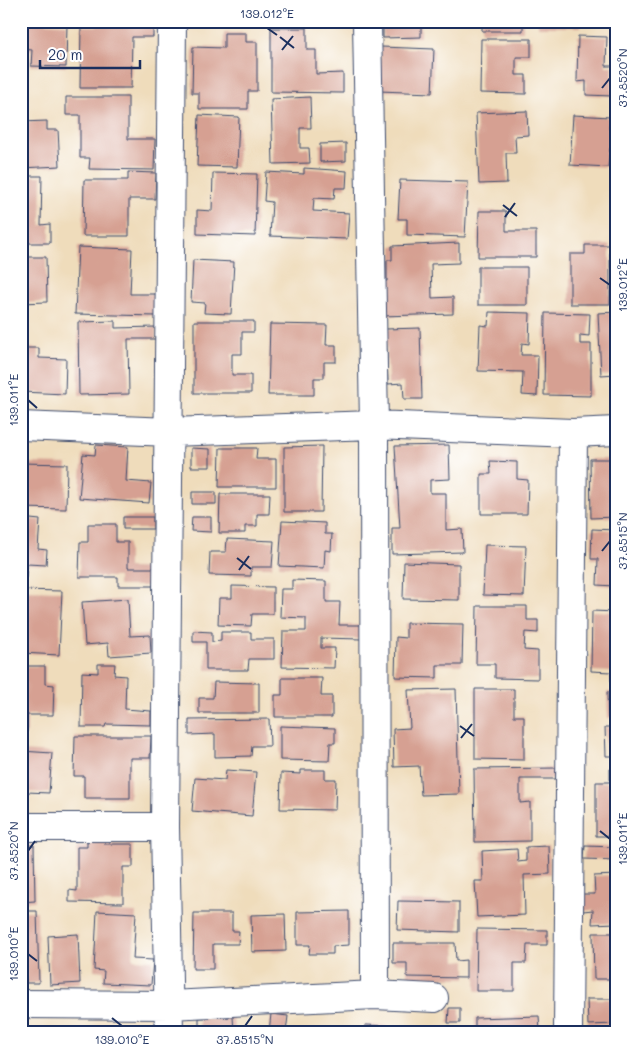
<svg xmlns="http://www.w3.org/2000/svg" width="637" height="1053" viewBox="0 0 637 1053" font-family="Mali,sans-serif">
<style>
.building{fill:#d6a092}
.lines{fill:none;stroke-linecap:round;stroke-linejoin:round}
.street-casing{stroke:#3b496c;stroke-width:30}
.street{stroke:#fff;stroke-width:28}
.ticks{fill:none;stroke:#1b2f5e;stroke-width:2}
.neatline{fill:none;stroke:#1b2f5e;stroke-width:2}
.ticks-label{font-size:12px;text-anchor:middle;fill:#1b2f5e}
</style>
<rect width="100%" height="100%" fill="#fff"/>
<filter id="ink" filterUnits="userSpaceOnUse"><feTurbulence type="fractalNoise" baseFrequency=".02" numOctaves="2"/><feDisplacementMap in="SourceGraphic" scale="10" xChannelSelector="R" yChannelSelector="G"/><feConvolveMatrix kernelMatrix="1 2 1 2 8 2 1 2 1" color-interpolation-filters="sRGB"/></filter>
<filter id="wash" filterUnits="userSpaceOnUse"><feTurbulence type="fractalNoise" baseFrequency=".0096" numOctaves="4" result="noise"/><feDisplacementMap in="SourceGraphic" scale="20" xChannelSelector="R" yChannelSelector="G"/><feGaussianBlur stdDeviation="1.12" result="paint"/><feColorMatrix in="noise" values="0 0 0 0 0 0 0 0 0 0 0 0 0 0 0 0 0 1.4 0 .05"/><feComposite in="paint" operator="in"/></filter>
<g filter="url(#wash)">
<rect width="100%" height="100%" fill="#efdcbb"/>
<g id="blocks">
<path class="building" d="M118 21H153V37H132L131 88H80L81 26H118Z
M421 21V37L383 38V22Z
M482 21H523V31H482Z
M538 21H581V27H538Z
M602 21H616V23H602Z
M24 22 67 24 66 67 31 66 32 50 23 49Z
M271 28H307V50H316V74L343 73V93L271 92Z
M224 33H246V42H257V91H248V109H199V93H192L193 47 224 48Z
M578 36 607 37 606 66H613L612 96 586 95V81L577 82Z
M481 39H531V57H516V75H526V94L480 93Z
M381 47 434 49 432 93 379 91Z
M66 97H128V139H155L154 170 89 169 90 158H80V115H66Z
M310 97 311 128H300V148H309L310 163 273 164 271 99Z
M527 111 528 135 515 136 516 153H506L507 183 479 184 476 113Z
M199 115 239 117 237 167 197 166Z
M573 115 610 117 609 129 616 130V148H610L608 167 570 165Z
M47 121V130H58L60 166 21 168V122Z
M346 143V161L320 162V144Z
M304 168 347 171 346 188H335L334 199 314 198 313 211 349 213 347 239 270 236 272 202 264 201 266 172 304 174Z
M128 172 156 173 155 199H129V236H83L84 180H128Z
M213 173 257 174 255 236 197 234V210L212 211Z
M21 176H42L41 225 50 224V243H22Z
M400 180 468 182 465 237 407 235V219H398Z
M479 211H506V231H536V257H478Z
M459 243V263L431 264 432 298 453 297V314L381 316 380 281H387V260H392V246Z
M585 245H610V304H570V254H585Z
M78 247 132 249 130 294H156V316L75 314Z
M21 257H46L47 302 21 303Z
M193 260 234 262 231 314 204 313 205 303 191 302Z
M478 267H527V305H478Z
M489 312 530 313 529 344 522 343 521 355H538L537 396 522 395 523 372 478 371 480 325 488 326Z
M616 312V374L601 375 598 313Z
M545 313 590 314 589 336 580 335V344H591V396L544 395Z
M115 321V328L156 327V339H128L129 394 79 395 78 322Z
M194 321H254V332H242V354H232V375H251V393H194Z
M270 324 327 325 326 345H336V362H324V378H314V395H268Z
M420 328 422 399H404L403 383 388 384 386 329Z
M21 348H39V358L66 359 65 394 21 392Z
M96 445 128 447 126 481 151 483 149 503 79 498 83 454 95 455Z
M449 445 450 479 430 480V493H446V530L462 529 463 552 392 554V528H400L395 446Z
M322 446 321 512H284V447Z
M191 448 210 449V467H191Z
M220 448H257L256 459H276V487H219Z
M590 459H616V517L591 518Z
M490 461 517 462V479L528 480 527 514H481V474H491Z
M21 463 67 464 66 509 21 508Z
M192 492H216V504H192Z
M220 494H270L269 514H257V526H245V533H219Z
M123 517H153V529H123Z
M192 517H211V532L191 531Z
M21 518 40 520 38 549 47 550 46 565 27 564 26 578H21Z
M282 521 325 523V534H332L331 551 325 550 324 568 279 566Z
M88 524H116V542H128V568H154L153 586H118V577H79L80 542H88Z
M592 529 616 530V600H614V586L597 585 598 559H591Z
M227 539 274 541 272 567H251V576L209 575 210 552H226Z
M485 545 526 546 524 596 483 595Z
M404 562 459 564V600L403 599Z
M292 580 326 581V602H340L339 625H361V639L321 638V648H335L334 668 282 667 283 631H306V618L280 617 281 589H292Z
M232 586 273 587V614H252L251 626 218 625 219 598H232Z
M21 590 62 591 59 655 21 653Z
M128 599 130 636 150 635 151 653 109 656 108 643 85 645 82 602Z
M477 606H527V620H538V633L525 632 524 650 538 651V679L495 678V664H476Z
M592 611 616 612V681H611V672L591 671Z
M406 623 463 624 462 665H437V678L395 677 396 637 406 638Z
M193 631 212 632V642L221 641V632H251V639H274V659H249L248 670H206V642H193Z
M98 664H115L114 675 126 676 125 709 151 711V725L106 724 105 727H81L82 672 98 673Z
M21 666H45V684L54 685 53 715H27V733H21Z
M282 678H322L321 696H332V717H275V695H282Z
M214 682 259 683V713H199V698H213Z
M456 689 459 794 421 795 419 766 394 767 393 729 410 728 408 690Z
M475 689H514V716H524V760L475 759Z
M607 692H616V718H608Z
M269 719 270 746H252L251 756 215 757V734L189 735V720Z
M280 726 335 728V743H330L329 761 280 760Z
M605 727H616V756H606Z
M75 736H151L150 758H130V798H84V776H74Z
M21 751 52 753 49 793 27 792 26 803H21Z
M556 768V779H520V803L530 802V841L475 842 474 769Z
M610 769H616V836H596V782H610Z
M226 770 256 772 252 816 192 811 195 778 225 780Z
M301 770H325V779H336L335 810 280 809 281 773 301 774Z
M87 836H105V844H133V867H123V903L69 902V890L77 891V847H87Z
M34 845 35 901 21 902V846Z
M549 846 550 874 524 875 525 915 477 917 475 881H483L482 851 517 849 518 862 526 861V847Z
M585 846 616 847V860L584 859Z
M616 875V923L592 924 593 910 583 911V894H595L594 876Z
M398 901 459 902V932L397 930Z
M21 911H37L39 983H26L24 953H21Z
M97 911 136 913 133 959 153 960 151 985 103 983 104 971 94 970Z
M349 911V945L333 946V954H309L310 945H297V912Z
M194 913H232V931H239L238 944H213V969H193Z
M285 914 286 951 252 952 251 915Z
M477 929 547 930V945H527L526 963H514V991H476Z
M593 933H616V979H594Z
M78 934 80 983 50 985 48 936Z
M393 943H455L456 961 466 960V978L407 977V963H393Z
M587 999H616V1024L588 1025Z
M449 1008H460V1023H448Z
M271 1014 288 1016 286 1032H269Z
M539 1016 540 1032H475V1018Z
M233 1017 234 1032H199V1018Z
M365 1025 387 1026V1032H365Z"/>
</g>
</g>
<g filter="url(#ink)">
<use href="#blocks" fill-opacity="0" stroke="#3b496c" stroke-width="1"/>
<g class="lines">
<defs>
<path id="street" d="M367 21 374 425 375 995
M21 426 170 432 374 425 573 433 616 431
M21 827H165
M21 1004 170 1005 375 995 434 998
M169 1032 165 827 172 21
M568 1032 573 433"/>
</defs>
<use href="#street" class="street-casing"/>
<use href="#street" class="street"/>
</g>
</g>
<path class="ticks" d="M267 28 277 35M280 37 294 48M282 50 293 36M602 88 610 78M503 205 517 216M505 217 515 203M600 278 610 285M28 400 37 408M602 551 610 541M237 558 251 569M239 570 249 556M460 726 474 736M461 738 472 724M600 831 610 839M28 851 35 841M28 954 37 961M112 1018 122 1026M245 1026 252 1016"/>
<rect width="637" height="1053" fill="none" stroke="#fff" stroke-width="55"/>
<path d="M40 60v8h100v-8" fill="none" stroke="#1b2f5e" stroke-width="2.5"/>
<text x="48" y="60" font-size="15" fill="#1b2f5e" stroke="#ffffff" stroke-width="4" paint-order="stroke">20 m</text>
<rect x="28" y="28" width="582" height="998" class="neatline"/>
<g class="ticks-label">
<text x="267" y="18">139.012°E</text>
<text transform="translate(623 78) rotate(-90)" y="4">37.8520°N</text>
<text transform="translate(623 285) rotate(-90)" y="4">139.012°E</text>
<text transform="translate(14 400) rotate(-90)" y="4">139.011°E</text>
<text transform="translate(623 541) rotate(-90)" y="4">37.8515°N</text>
<text transform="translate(623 839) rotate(-90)" y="4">139.011°E</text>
<text transform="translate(14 851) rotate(-90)" y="4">37.8520°N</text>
<text transform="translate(14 954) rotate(-90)" y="4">139.010°E</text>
<text x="122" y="1044">139.010°E</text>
<text x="245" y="1044">37.8515°N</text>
</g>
</svg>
